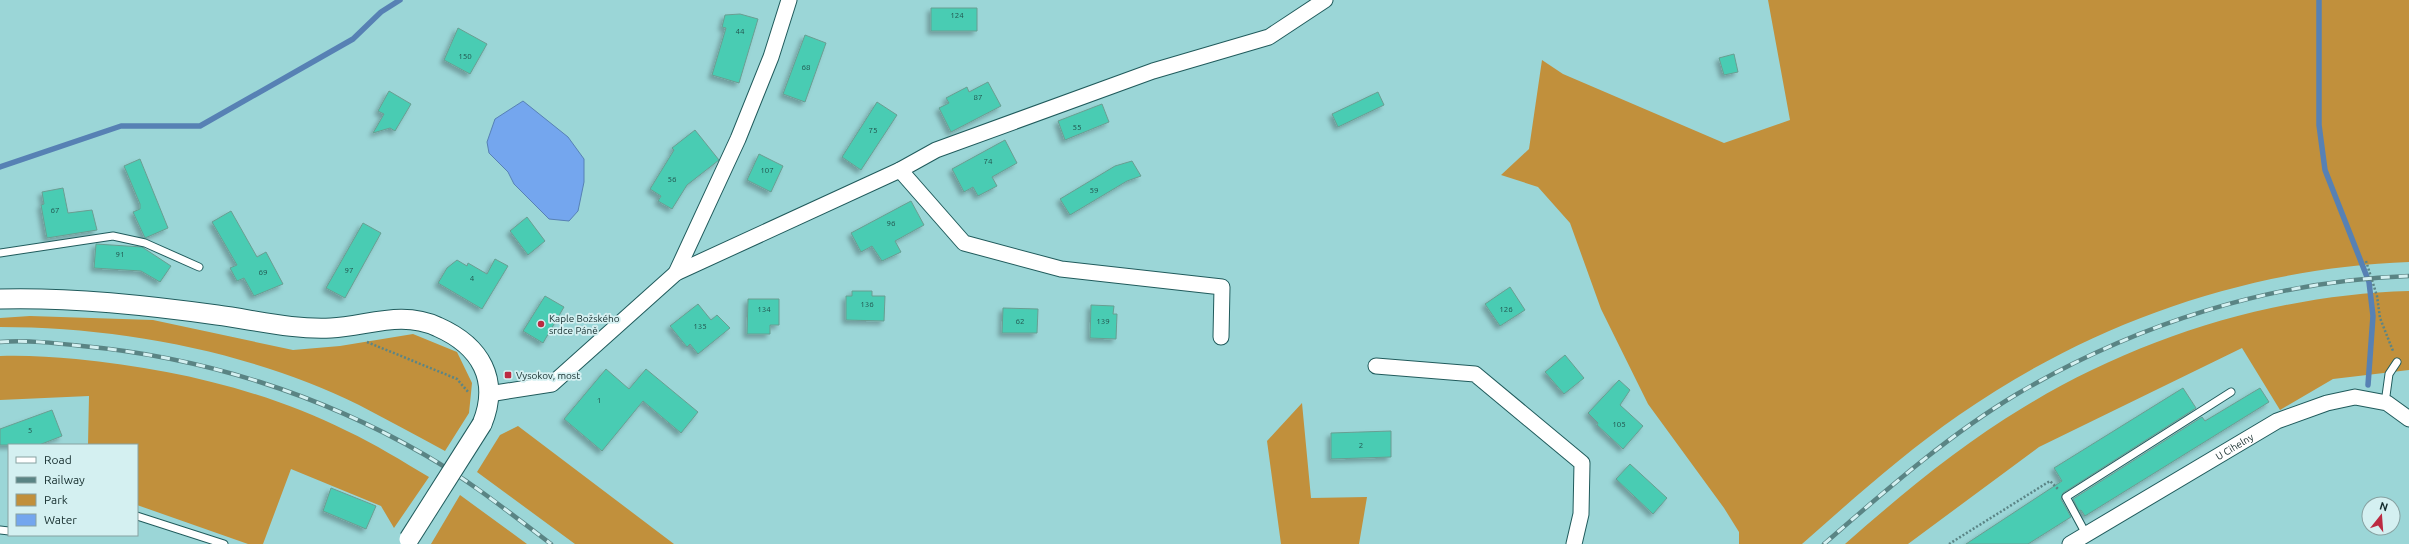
<svg xmlns="http://www.w3.org/2000/svg" width="2409" height="544" viewBox="0 0 2409 544" font-family="Ubuntu,sans-serif">
<style>
.green{fill:#c1903c}
.water{fill:#74a6ee;stroke:#5781b4}
.lines{fill:none;stroke-linecap:round;stroke-linejoin:round}
.stream{stroke:#5781b4;stroke-width:5.5}
.building{fill:#4accb3;stroke:#699e92;filter:url(#shadow)}
.service-casing{stroke:#205b5c;stroke-width:9}
.minor-casing{stroke:#205b5c;stroke-width:17}
.tertiary-casing{stroke:#205b5c;stroke-width:21}
.path{stroke:#5b8586;stroke-width:2.5;stroke-dasharray:2 2;stroke-linecap:butt}
.service{stroke:#fff;stroke-width:7}
.minor{stroke:#fff;stroke-width:15}
.tertiary{stroke:#fff;stroke-width:19}
.rail-casing{stroke:#5a8484;stroke-width:4.5}
.rail{stroke:#d4f0f1;stroke-width:3;stroke-dasharray:9;stroke-linecap:butt}
.tertiary-bridge-casing{stroke:#205b5c;stroke-width:21;stroke-linecap:butt}
.tertiary-bridge{stroke:#fff;stroke-width:19}
.poi-dot{fill:#bc2b42;stroke:#d4f0f1;stroke-width:1.5}
.labels{text-anchor:middle;dominant-baseline:central;stroke-width:3.5;stroke-linejoin:round;paint-order:stroke}
.number-label{font-size:8px;fill:#22544e}
.poi-label{font-size:10px;fill:#142c2c;stroke:#d4f0f1;text-anchor:start}
.street-label{font-size:10px;fill:#142c2c;stroke:#d4f0f1}
</style>
<defs>
<filter id="shadow"><feDropShadow dx="-3.5" dy="3.5" stdDeviation="2" flood-color="#0004"/></filter>
</defs>
<rect width="100%" height="100%" fill="#9bd6d7"/>
<path class="green" d="M1768 0H2409V262C2247 268 2091 323 1959 415 1903 454 1853 499 1802 544H1739V532L1724 508 1648 404 1601 309 1570 223 1538 187 1501 175 1529 149 1542 60 1563 74 1724 143 1790 120Z
M2409 291V370L2333 379 2280 410 2242 348 2039 447 1908 544H1845C1902 494 1959 446 2024 407 2139 337 2274 295 2409 291Z
M30 316 153 320 293 350 340 346 413 334 457 352 472 383 469 413 445 451C417 436 388 420 359 405 252 352 120 327 0 327V318Z
M0 356C25 355 51 357 76 359 168 368 263 389 347 431 375 444 402 461 429 477L394 528 381 506 291 469 263 544H248L137 505V445H88L89 396 0 400Z
M1302 403 1311 498 1367 497 1359 544H1281L1267 441Z
M518 426 674 544H575L477 472 500 435Z
M460 495 527 544H431Z"/>
<path class="water" d="M523 101 568 137 584 159V182L578 211 569 221 549 219 514 184 508 172 489 153 487 142 495 119Z"/>
<g class="lines">
<path class="stream" d="M2319 0V125L2325 170 2369 282 2373 316 2368 385
M0 167 121 126H200L353 39 381 12 400 0"/>
</g>
<path class="building" d="M931 8H977V31H931Z
M740 14 758 19 739 83 712 75 726 28 722 27 725 15Z
M458 28 487 44 470 74 444 60Z
M805 35 826 43 805 102 783 94Z
M1734 54 1738 72 1724 75 1719 58Z
M988 82 1001 106 951 132 939 108 949 103 946 98 967 87 969 92Z
M389 91 411 104 395 131 390 128 373 133 384 114 378 111Z
M1378 92 1384 105 1338 127 1332 114Z
M877 102 897 115 861 170 842 157Z
M1102 104 1109 122 1065 140 1058 121Z
M695 130 719 160 687 185 672 209 658 201 661 196 650 189 674 150 672 148Z
M1005 140 1017 163 992 177 997 186 978 196 973 187 964 192 952 169Z
M759 154 783 166 771 192 747 180Z
M140 159 168 228 145 238 133 212 140 209V204L124 166Z
M1132 161 1141 176 1127 181 1070 215 1060 199 1115 166Z
M63 188 68 213 92 210 97 230 47 238 41 205 44 204 42 192Z
M911 201 924 225 895 241 901 252 882 261 872 246 861 252 851 233Z
M231 211 257 257 266 252 283 284 254 296 244 278 237 281 230 268 237 265 212 222Z
M527 217 545 241 528 255 510 231Z
M363 223 381 233 345 298 326 288Z
M96 244 142 247 171 266 160 282 141 271 94 268Z
M495 259 508 266 482 309 438 283 447 268 457 260 467 266 468 263 487 274Z
M1510 287 1525 310 1500 326 1485 304Z
M852 291H872V296H885L884 321 846 320V296H852Z
M545 296 564 307 543 343 523 331Z
M748 299H779V325H770V334H747Z
M698 304 711 320 717 315 730 328 698 354 690 344 687 347 670 326Z
M1091 305 1114 306 1113 314H1117L1116 339 1090 338Z
M1003 308 1038 309 1037 333H1002Z
M1565 355 1584 378 1564 394 1545 372Z
M606 369 629 389 646 369 698 412 681 433 643 401 602 451 564 419Z
M1619 380 1630 390 1620 405 1643 426 1623 449 1597 425 1598 423 1588 413Z
M2183 388 2196 408 2063 493 2061 499 2071 517 2028 544H1966L2062 481 2054 468Z
M2260 388 2269 402 2085 516 2081 510 2079 511 2073 499 2202 417 2205 421Z
M52 410 62 436 39 445H0V429Z
M1391 431V457L1331 459V433Z
M1630 464 1667 498 1653 514 1616 479Z
M331 488 376 506 366 529 323 511Z"/>
<g class="lines">
<defs>
<path id="service" d="M0 253 113 236 145 243 199 267
M2385 403 2389 374 2397 362
M137 516 224 544
M0 530 9 531
M2086 534 2066 497 2231 392"/>
<g id="minor">
<path d="M900 170 964 243 1061 269 1222 287 1221 337"/>
<path d="M676 273 738 139 771 57 789 0"/>
<path d="M1376 366 1475 374 1582 463 1581 514 1574 544"/>
<path d="M489 394 552 384 676 273 900 170 936 150 1153 71 1269 37 1325 0"/>
<path id="s1" d="M2070 544 2277 421 2327 403 2355 397 2387 403 2409 419"/>
</g>
<path id="tertiary" d="M0 299C72 297 146 305 217 315 255 320 293 330 331 328 368 326 402 310 438 327 481 346 500 380 482 424"/>
</defs>
<use href="#service" class="service-casing"/>
<use href="#minor" class="minor-casing"/>
<use href="#tertiary" class="tertiary-casing"/>
<path class="path" d="M2366 261 2377 296 2380 318 2393 351
M367 342 457 379 469 393
M1949 544 2050 481 2058 489"/>
<use href="#service" class="service"/>
<use href="#minor" class="minor"/>
<use href="#tertiary" class="tertiary"/>
<defs>
<path id="rail" d="M0 342C27 340 55 343 82 346 202 357 320 394 425 455 470 481 510 513 551 544
M1824 544C1885 491 1947 436 2017 394 2136 324 2271 281 2409 276"/>
</defs>
<use href="#rail" class="rail-casing"/>
<use href="#rail" class="rail"/>
<defs>
<path id="tertiary-bridge" d="M409 539 482 424"/>
</defs>
<use href="#tertiary-bridge" class="tertiary-bridge-casing"/>
<use href="#tertiary-bridge" class="tertiary-bridge"/>
</g>
<g class="poi-dot">
<circle cx="541" cy="324" r="4"/>
<rect x="504" y="371" width="8" height="8" rx="2"/>
</g>
<g class="labels">
<g class="number-label">
<text x="957" y="15">124</text>
<text x="740" y="31">44</text>
<text x="465" y="56">150</text>
<text x="806" y="67">68</text>
<text x="978" y="97">87</text>
<text x="1077" y="127">55</text>
<text x="873" y="130">75</text>
<text x="988" y="161">74</text>
<text x="767" y="170">107</text>
<text x="672" y="179">56</text>
<text x="1094" y="190">59</text>
<text x="55" y="210">67</text>
<text x="891" y="223">96</text>
<text x="120" y="254">91</text>
<text x="349" y="270">97</text>
<text x="263" y="272">69</text>
<text x="472" y="278">4</text>
<text x="867" y="304">136</text>
<text x="764" y="309">134</text>
<text x="1506" y="309">126</text>
<text x="1020" y="321">62</text>
<text x="1103" y="321">139</text>
<text x="700" y="326">135</text>
<text x="599" y="400">1</text>
<text x="1619" y="424">105</text>
<text x="30" y="430">5</text>
<text x="1361" y="445">2</text>
</g>
<g class="poi-label">
<text x="549" y="318">Kaple Božského<tspan x="549" dy="12">srdce Páně</tspan></text>
<text x="516" y="375">Vysokov, most</text>
</g>
<g class="street-label">
<text stroke="none"><textPath href="#s1" startOffset="191">U Cihelny</textPath></text>
</g>
</g>
<rect x="8" y="444" width="130" height="92" fill="#d4f0f1" stroke="#87a2a2"/>
<rect x="16" y="457" width="20" height="6" fill="#ffffff" stroke="#87a2a2"/>
<text x="44" y="464" font-size="12" fill="#142c2c">Road</text>
<rect x="16" y="477" width="20" height="6" fill="#5a8484" stroke="#87a2a2"/>
<text x="44" y="484" font-size="12" fill="#142c2c">Railway</text>
<rect x="16" y="494" width="20" height="12" fill="#c1903c" stroke="#87a2a2"/>
<text x="44" y="504" font-size="12" fill="#142c2c">Park</text>
<rect x="16" y="514" width="20" height="12" fill="#74a6ee" stroke="#87a2a2"/>
<text x="44" y="524" font-size="12" fill="#142c2c">Water</text>
<g transform="translate(2381 516) rotate(17)"><circle r="19" fill="#d4f0f1" stroke="#87a2a2"/>
<path d="M0-3L7 15L0 10L-7 15Z" fill="#bc2b42"/>
<text y="-6" font-size="11" font-weight="bold" text-anchor="middle" fill="#142c2c">N</text>
</g>
</svg>
